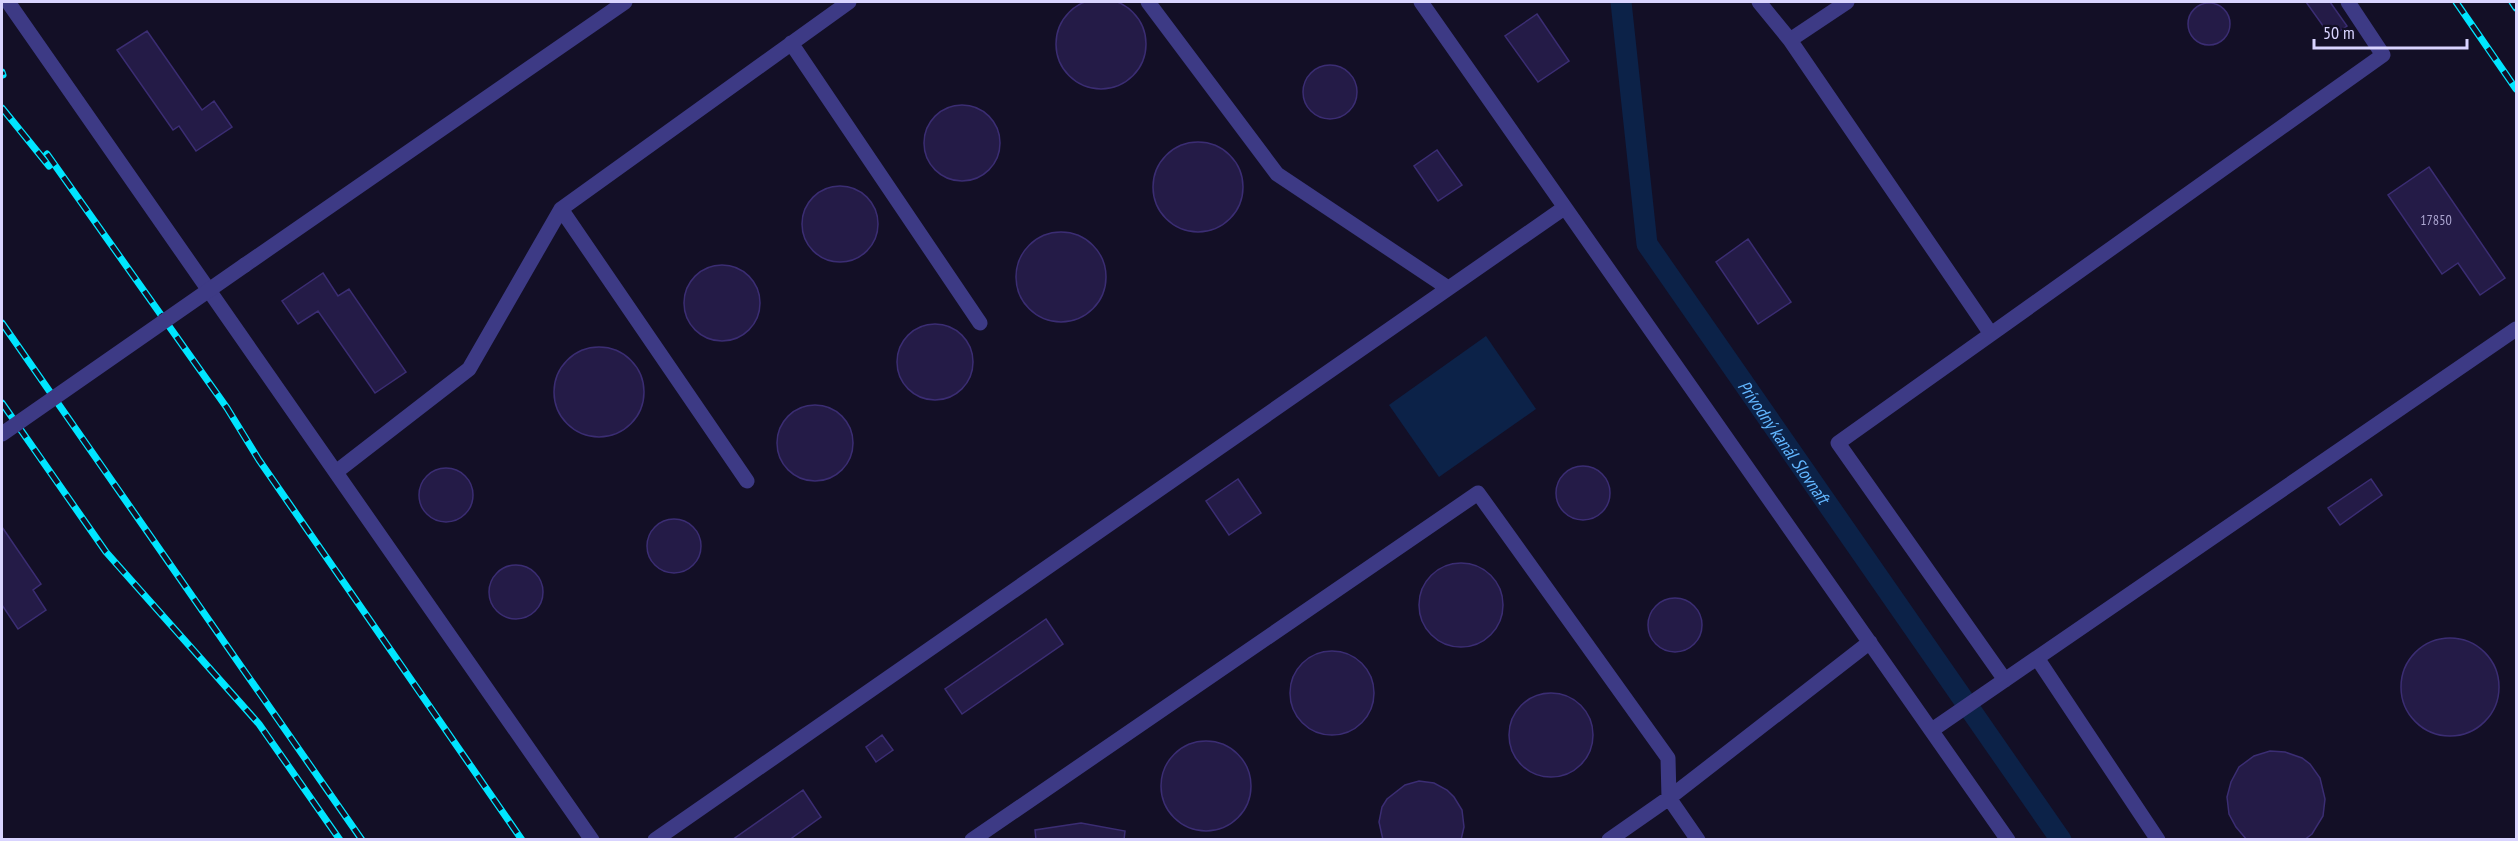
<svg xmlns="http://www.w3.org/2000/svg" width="2518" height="841" viewBox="0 0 2518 841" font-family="'PT Sans Narrow',sans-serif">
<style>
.water{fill:#0c2248}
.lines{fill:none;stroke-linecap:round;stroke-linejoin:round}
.canal{stroke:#0c2248;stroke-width:21}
.building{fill:#241b47;stroke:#3b2d73;stroke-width:1.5}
.minor{stroke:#3d3a85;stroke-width:15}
.rail-casing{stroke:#00e5ff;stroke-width:7}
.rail{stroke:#130f26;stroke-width:4.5;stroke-dasharray:14;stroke-linecap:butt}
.minor-bridge{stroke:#3d3a85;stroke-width:15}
.labels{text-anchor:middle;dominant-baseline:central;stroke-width:4.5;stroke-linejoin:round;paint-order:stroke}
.number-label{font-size:14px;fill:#aca6d1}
.water-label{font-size:18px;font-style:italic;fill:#62b6ff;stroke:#130f26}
</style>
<rect width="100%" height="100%" fill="#130f26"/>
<path class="water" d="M1486 336 1536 409 1439 477 1389 405Z"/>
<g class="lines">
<path class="canal" id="s1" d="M1621 2 1647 244 2061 840"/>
</g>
<path class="building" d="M1056 44a45 45 0 1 1 90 0a45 45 0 1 1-90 0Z
M2306 2H2330L2347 26 2331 37Z
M2188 24a21 21 0 1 1 42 0a21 21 0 1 1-42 0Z
M1537 14 1569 61 1538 82 1505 36Z
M147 31 202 110 214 101 232 127 196 151 179 126 173 130 117 50Z
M1303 92a27 27 0 1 1 54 0a27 27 0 1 1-54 0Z
M924 143a38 38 0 1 1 76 0a38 38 0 1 1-76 0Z
M1153 187a45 45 0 1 1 90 0a45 45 0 1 1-90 0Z
M1437 150 1462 185 1438 201 1414 166Z
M2429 167 2505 278 2480 295 2458 263 2442 274 2388 195Z
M802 224a38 38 0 1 1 76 0a38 38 0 1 1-76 0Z
M1016 277a45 45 0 1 1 90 0a45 45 0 1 1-90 0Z
M1748 239 1791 302 1758 324 1716 262Z
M684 303a38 38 0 1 1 76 0a38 38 0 1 1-76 0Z
M323 273 338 296 349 289 406 372 375 393 318 311 298 324 282 301Z
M897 362a38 38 0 1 1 76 0a38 38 0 1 1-76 0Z
M554 392a45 45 0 1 1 90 0a45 45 0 1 1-90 0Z
M777 443a38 38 0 1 1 76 0a38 38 0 1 1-76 0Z
M1556 493a27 27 0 1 1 54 0a27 27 0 1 1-54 0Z
M419 495a27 27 0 1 1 54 0a27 27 0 1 1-54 0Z
M1238 479 1261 513 1229 535 1206 501Z
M2371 479 2382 495 2340 525 2328 508Z
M647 546a27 27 0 1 1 54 0a27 27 0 1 1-54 0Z
M2 527 41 584 33 590 46 610 18 629 2 605Z
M1419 605a42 42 0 1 1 84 0a42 42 0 1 1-84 0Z
M489 592a27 27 0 1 1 54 0a27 27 0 1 1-54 0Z
M1648 625a27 27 0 1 1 54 0a27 27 0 1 1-54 0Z
M1046 619 1063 644 962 714 945 689Z
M2401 687a49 49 0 1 1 98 0a49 49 0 1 1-98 0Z
M1290 693a42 42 0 1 1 84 0a42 42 0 1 1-84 0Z
M1509 735a42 42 0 1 1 84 0a42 42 0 1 1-84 0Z
M882 735 893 750 876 762 866 747Z
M1161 786a45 45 0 1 1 90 0a45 45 0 1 1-90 0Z
M2270 751 2285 752 2302 758 2310 764 2320 778 2325 799 2323 816 2312 834 2304 840H2247L2236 827 2229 814 2227 797 2231 782 2239 767 2254 756Z
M1419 781 1434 783 1447 790 1454 797 1462 810 1464 827 1461 840H1383L1379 822 1382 807 1387 799 1405 785Z
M803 790 821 817 789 840H732Z
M1081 823 1125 831 1124 840H1036L1035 830Z"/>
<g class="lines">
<path class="minor" d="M8 2 592 840
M1148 2 1277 174 1448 288
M1421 2 2008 840
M1759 2 1790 40 1847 2
M1790 40 1991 334
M791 43 980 323
M561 209 747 481
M245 265 625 2
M336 472 469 369 561 209 849 2
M2037 658 2158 840
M2005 680 1838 443 2383 55 2348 2
M1932 730 2516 329
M655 840 1564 208
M972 840 1478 493 1668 758 1669 798 1698 840
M1609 840 1669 798 1870 642"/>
<defs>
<path id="rail" d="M2456 2 2516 89
M2512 2 2516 8
M2 72 3 75
M2 108 49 166
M47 154 227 408 259 460 522 840
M2 323 362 840
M2 403 106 552 259 724 340 840"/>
</defs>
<use href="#rail" class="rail-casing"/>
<use href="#rail" class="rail"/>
<path class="minor-bridge" d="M2 434 245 265"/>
</g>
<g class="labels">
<g class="number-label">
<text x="2436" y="220">17850</text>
</g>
<g class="water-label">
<text stroke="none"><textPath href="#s1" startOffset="484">Prívodný kanál Slovnaft</textPath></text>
</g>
</g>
<rect width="2518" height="841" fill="none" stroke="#d9d4ff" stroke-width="6"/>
<path d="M2314 39v9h153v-9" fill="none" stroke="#d9d4ff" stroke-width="3"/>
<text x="2323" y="39" font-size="18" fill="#d9d4ff" stroke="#130f26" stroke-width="4.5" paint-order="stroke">50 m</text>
</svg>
